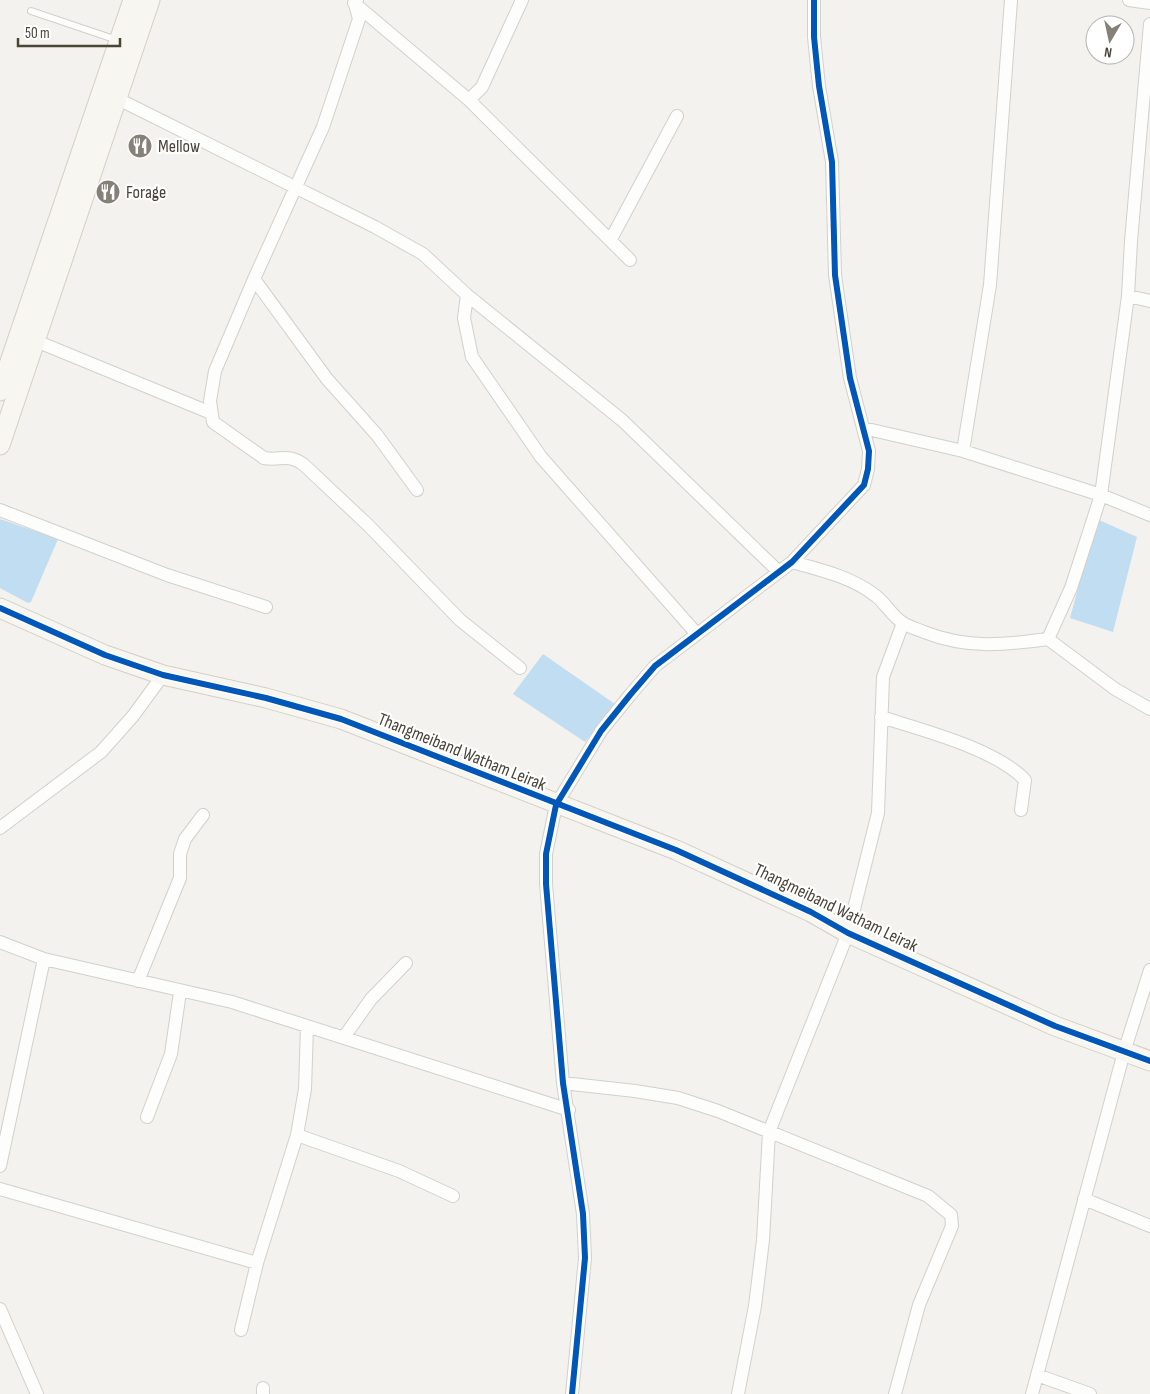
<svg xmlns="http://www.w3.org/2000/svg" width="1150" height="1394" viewBox="0 0 1150 1394" font-family="'Sofia Sans Condensed',sans-serif">
<style>
.water{fill:#c0ddf1}
.lines{fill:none;stroke-linecap:round;stroke-linejoin:round}
.lane-casing{stroke:#d2d0cb;stroke-width:8}
.street-casing{stroke:#d2d0cb;stroke-width:14}
.secondary-casing{stroke:#d3cfc5;stroke-width:21}
.lane{stroke:#fdfdfc;stroke-width:6}
.street{stroke:#fdfdfc;stroke-width:12}
.secondary{stroke:#f7f6f1;stroke-width:19}
.cycleway-casing{stroke:#fff;stroke-width:9}
.cycleway{stroke:#0057b8;stroke-width:6}
.labels{text-anchor:middle;dominant-baseline:central;stroke-width:4.5;stroke-linejoin:round;paint-order:stroke}
.poi-label{font-size:18px;fill:#4b4439;stroke:#fff;text-anchor:start}
.street-label{font-size:18px;fill:#4b4439;stroke:#fff}
</style>
<rect width="100%" height="100%" fill="#f4f2ee"/>
<path class="water" d="M0 519 58 539 31 602 28 603 0 588Z
M1097 519 1137 537 1113 632 1070 618Z
M543 654 615 704 585 742 513 694Z"/>
<g class="lines">
<defs>
<path id="lane" d="M31 11 117 40"/>
<path id="street" d="M357 0 355 4 359 19 323 127 254 279 215 371 210 401 213 422 264 458C281 461 287 453 303 464L368 525 460 620 520 668
M1129 0 1150 3
M354 3 469 100 630 260
M110 95 375 227 423 254 467 295 623 421 778 571
M469 100 482 87 522 0
M611 239 677 116
M254 279 327 379 377 435 417 490
M467 295 464 318 472 357 541 457 696 633
M1128 296 1150 301
M36 341 211 413
M863 428 963 451 1101 495 1150 515
M963 451 990 285 1011 0
M0 510 167 575 266 607
M792 562C821 570 852 577 876 596 886 604 892 616 903 623 909 627 917 629 924 632 967 649 1003 645 1048 639L1071 588 1101 495 1128 296 1131 241 1150 24
M1048 639 1115 689 1150 709
M881 717C922 730 996 749 1025 780L1021 810
M0 828 101 752 133 716 163 675
M0 942 44 959 232 1002 569 1110
M138 981 180 878V854L185 839 203 815
M344 1037 371 999 406 963
M563 1083 635 1091 678 1098 718 1111 928 1196 951 1215 952 1226 919 1305 895 1394
M147 1117 171 1054 180 992
M297 1135 399 1171 453 1196
M0 1166 44 959
M0 1189 257 1263
M1084 1199 1150 1226
M0 1309 37 1394
M241 1330 257 1263 297 1135 305 1089 307 1026
M1037 1375 1090 1394
M263 1394V1388
M572 1394 585 1258 583 1214 563 1083 546 884V854L556 805 601 731 630 695 655 666 792 562 864 485 868 469 869 451 850 378 835 275 832 162 819 86 814 37V0
M738 1394 755 1306 763 1240 769 1132 848 933 878 813 883 677 903 623
M1032 1394 1124 1052 1150 970"/>
<path id="secondary" d="M0 391 133 0
M0 445 150 0
M0 608 105 655 163 675 266 698 341 719 676 850 811 912 848 933 1055 1026 1150 1061"/>
</defs>
<use href="#lane" class="lane-casing"/>
<use href="#street" class="street-casing"/>
<use href="#secondary" class="secondary-casing"/>
<use href="#lane" class="lane"/>
<use href="#street" class="street"/>
<use href="#secondary" class="secondary"/>
<defs>
<path id="cycleway" d="M0 608 105 655 163 675 266 698 341 719 676 850 811 912 848 933 1055 1026 1150 1061
M572 1394 585 1258 583 1214 563 1083 546 884V854L556 805 601 731 630 695 655 666 792 562 864 485 868 469 869 451 850 378 835 275 832 162 819 86 814 37V0"/>
</defs>
<use href="#cycleway" class="cycleway-casing"/>
<use href="#cycleway" class="cycleway"/>
</g>
<defs>
<symbol id="restaurant-disc" viewBox="-11 -11 22 22"><circle r="9.5" fill="#868178" stroke="#fff"/><path d="M-5-6h1v4h1v-4h1v4h1v-4h1v5L-1.5 .5V6h-2V.5L-5-1ZM5-6V6H3V1.5H1.5Q1.5-4 5-6Z" fill="#fff"/></symbol>
</defs>
<g fill-rule="evenodd">
<use href="#restaurant-disc" x="126" y="132" width="28" height="28"/>
<use href="#restaurant-disc" x="94" y="178" width="28" height="28"/>
</g>
<g class="labels">
<g class="poi-label">
<text x="158" y="146">Mellow</text>
<text x="126" y="192">Forage</text>
</g>
<g class="street-label">
<text transform="translate(462 752) rotate(22)">Thangmeiband Watham Leirak</text>
<text transform="translate(836 908) rotate(26)">Thangmeiband Watham Leirak</text>
</g>
</g>
<g transform="translate(1110 40) rotate(189)"><circle r="24" fill="#ffffff" stroke="#b7b4b0"/>
<path d="M0-4L9 19L0 12L-9 19Z" fill="#868178"/>
<text y="-8" font-size="14" font-weight="bold" text-anchor="middle" fill="#4b4439">N</text>
</g>
<path d="M18 38v8h102v-8" fill="none" stroke="#4b4439" stroke-width="2.5"/>
<text x="25" y="38" font-size="15" fill="#4b4439" stroke="#ffffff" stroke-width="4" paint-order="stroke">50 m</text>
</svg>
